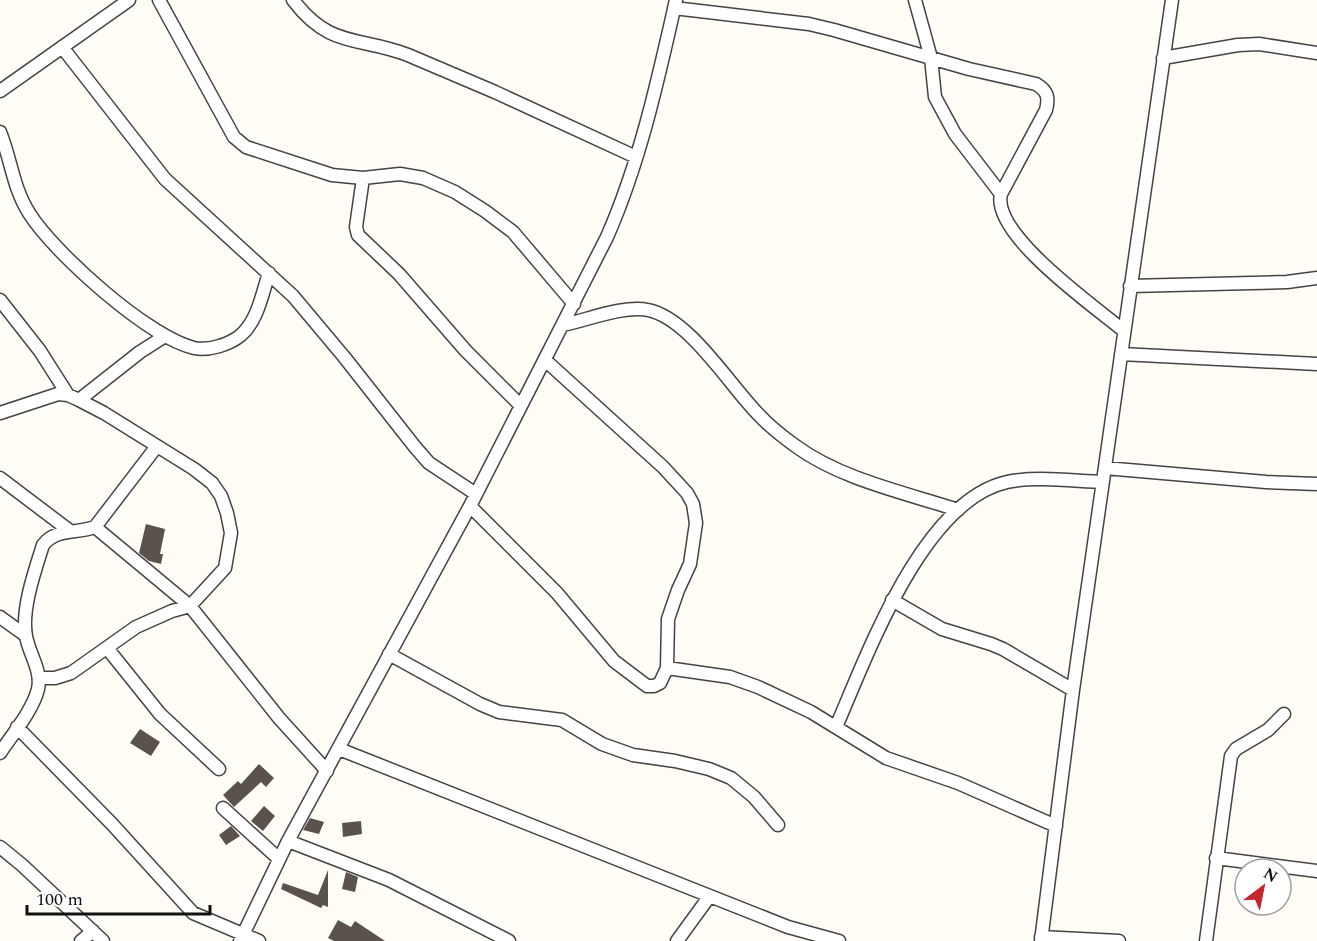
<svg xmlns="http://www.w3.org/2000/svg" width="1317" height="941" viewBox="0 0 1317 941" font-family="Spectral,serif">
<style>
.building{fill:#5a524d}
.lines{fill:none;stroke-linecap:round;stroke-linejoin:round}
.street-casing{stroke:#444;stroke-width:15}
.street{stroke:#fff;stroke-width:12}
</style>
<rect width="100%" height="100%" fill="#fffdf5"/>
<path class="building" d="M146 524 165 529 160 554H163L161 564 149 561 139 553Z
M140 729 160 742 151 756 130 743Z
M259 764 274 778 266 787 261 782 234 807 223 795 238 781 241 784Z
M264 806 275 816 263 831 251 821Z
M310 818 324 822 319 834 303 830Z
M361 821 362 834 343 837 342 823Z
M231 826 240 836 226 845 219 835Z
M328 870V907L323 905 321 908 281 889 283 883 318 895Z
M346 872 358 877 355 892 342 889Z
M338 920 351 927 355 921 385 941H334L328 938Z"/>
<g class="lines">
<defs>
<path id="street" d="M159 0 234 137 246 147 332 175 363 178 400 174 423 178 455 192 485 211 513 232 574 304
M293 0C330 49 359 36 408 55L495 92 636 157
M915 0 931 58 935 97 955 134 1001 194
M674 8 809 24 834 30 969 69 1036 84C1048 91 1049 98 1046 110L1001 194C991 234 1094 306 1124 331
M62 47 165 179 293 296 345 358 415 447 429 463 476 494
M1163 58 1238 45 1259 44 1317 53
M0 91 129 0
M0 132C11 159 13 188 29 213 54 253 148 337 194 348 208 351 229 345 241 335 258 320 262 294 269 273
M363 178 356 227 358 235 399 274 466 351 521 406
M1130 286 1287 282 1317 278
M0 300 40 351 68 395
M563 325C587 320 624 305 648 310 689 318 730 386 759 415 770 427 783 437 797 447 841 479 906 493 958 510
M1121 354 1317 364
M79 400 140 352 165 336
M0 413 58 394 68 395 79 400 104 413 194 469 212 483 221 496 227 513 231 533 225 568 190 606 172 611 136 627 71 673 55 678H39
M1105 468 1266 482 1317 484
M0 478 70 531
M470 506 557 593 614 661 647 686H654L660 683 667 668 668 619 678 590 690 564 696 523 693 504 687 493 663 467 545 360
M95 527 190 606 279 718 327 771
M892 600 942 629 991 644 1003 649 1073 690
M0 617 25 635
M107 648 160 714 219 769
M389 654 480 704 499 712 562 720 602 744 633 755 675 761 709 769 731 778 754 797 778 825
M667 668 730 677 758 687 811 712 886 758 958 783 1056 826
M17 727 112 824 193 913 259 941
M836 727C867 656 922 501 1007 482 1036 476 1073 481 1103 482
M339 749 788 927 839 941
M0 753C12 735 33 710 38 689 42 670 29 654 26 636 21 610 35 570 43 545 56 528 76 534 95 527L157 446
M223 808 279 859
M288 841 389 880 509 941
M0 847 22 865 103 941
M1216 858 1317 871
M1041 937 1119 941
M81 941 93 931
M240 941 288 841 470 506 607 237C640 162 658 80 676 0
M677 941 709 897
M1041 941 1073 690 1172 0
M1206 941 1231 756 1236 749 1268 730 1284 714"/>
</defs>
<use href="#street" class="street-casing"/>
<use href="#street" class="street"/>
</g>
<g transform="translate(1263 887) rotate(32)"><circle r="28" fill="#ffffff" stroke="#a0a0a0" stroke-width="1.5"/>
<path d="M0-4.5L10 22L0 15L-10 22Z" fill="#c4262e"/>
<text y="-9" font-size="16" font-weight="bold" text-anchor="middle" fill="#111111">N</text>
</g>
<path d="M27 905v9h183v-9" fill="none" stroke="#111111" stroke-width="3"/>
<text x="36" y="905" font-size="18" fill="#111111" stroke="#ffffff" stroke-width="4.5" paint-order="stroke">100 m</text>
</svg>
